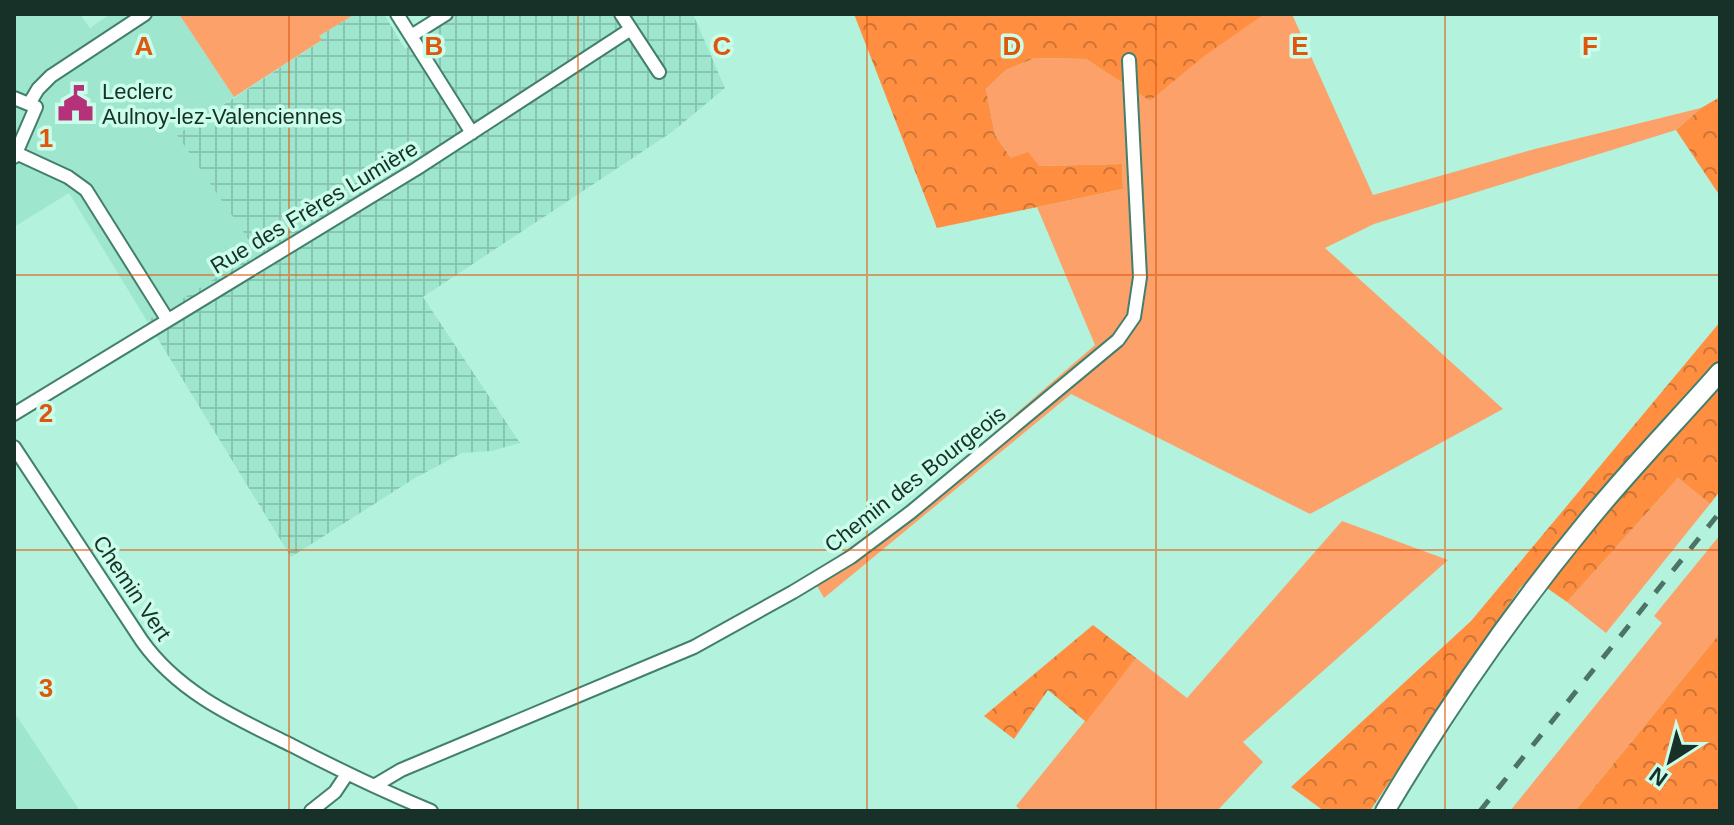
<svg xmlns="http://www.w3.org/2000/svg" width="1734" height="825" viewBox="0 0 1734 825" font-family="Helvetica,sans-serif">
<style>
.built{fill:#9fe6ce}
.industrial{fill:url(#industrial-grid)}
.grass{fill:#fba169}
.forest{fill:url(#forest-crowns)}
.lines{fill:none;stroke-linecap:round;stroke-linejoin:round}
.street-casing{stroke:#427f6c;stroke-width:16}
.secondary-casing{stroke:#427f6c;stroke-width:22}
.street{stroke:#fff;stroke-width:12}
.secondary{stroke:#fff;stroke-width:18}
.rail{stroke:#4d7366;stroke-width:5;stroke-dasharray:14 14;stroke-linecap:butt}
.grid{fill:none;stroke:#de570d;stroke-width:2;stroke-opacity:0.55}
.labels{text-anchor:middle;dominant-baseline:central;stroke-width:7;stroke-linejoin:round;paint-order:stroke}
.poi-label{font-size:22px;fill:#173028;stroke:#cbfdeb;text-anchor:start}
.street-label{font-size:22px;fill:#173028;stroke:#cbfdeb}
.grid-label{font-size:26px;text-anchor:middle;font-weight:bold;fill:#de570d;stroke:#cbfdeb;stroke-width:7;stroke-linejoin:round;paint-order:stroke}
</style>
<defs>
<pattern id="industrial-grid" width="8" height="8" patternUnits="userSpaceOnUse" patternTransform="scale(2)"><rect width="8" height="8" fill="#9fe6ce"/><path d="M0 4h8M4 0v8" fill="none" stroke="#88c6b1"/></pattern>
<pattern id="forest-crowns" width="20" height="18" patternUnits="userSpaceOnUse" patternTransform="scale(2)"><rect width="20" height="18" fill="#ff8e41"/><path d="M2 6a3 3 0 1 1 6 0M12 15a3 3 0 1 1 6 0" fill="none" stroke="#cd7436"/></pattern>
</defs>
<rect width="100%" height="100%" fill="#b3f3dd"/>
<path class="built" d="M14 14H80L90 28 110 14H179L234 97 177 135 258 252 147 321 69 193 14 227Z
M14 712 80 811H33L31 809 14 811Z"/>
<path class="industrial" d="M355 14H384L405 49 458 14H693L725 88 672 132 423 297 520 443 492 451 462 453 415 478 291 557 147 321 257 252 177 135 321 41 319 36Z"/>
<path class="grass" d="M179 14H355L319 36 322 40 234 97Z
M1265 14H1292L1373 195 1535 149 1701 108 1676 130 1374 224 1325 248 1503 409 1310 514 1071 394 824 598 811 575 914 502 1095 345 1037 207 1123 189 1122 164 1039 166 1011 158 995 135 986 89 1006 70 1035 58 1086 59 1150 101 1203 56Z
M1678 478 1710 504 1606 633 1567 602Z
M1342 521 1448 560 1243 742 1263 762 1217 811H1022L1016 806 1136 658 1187 698Z
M1720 535V633L1575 811H1510L1662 623 1654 616Z"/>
<path class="forest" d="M854 14H1265L1204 56 1150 101 1086 59 1035 58 1006 70 986 89 995 135 1011 158 1028 152 1039 166 1122 164 1123 189 937 228Z
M1720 97V196L1676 130 1701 108Z
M1720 322V491L1710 504 1678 478 1567 602 1531 577 1520 588 1477 651 1370 811H1324L1291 787 1471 621Z
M1093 625 1136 658 1086 722 1048 690 1014 739 984 716Z
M1720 633V810L1575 811Z"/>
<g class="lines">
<defs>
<path id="street" d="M397 14 472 133
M621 14 659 72
M411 36 446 14
M14 98 36 107 16 153 14 152
M29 104 38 89 51 76 145 14
M14 157 16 153 68 177 86 190 167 319
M14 414 416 169 631 29
M14 447 142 641C179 693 236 718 291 745 337 769 383 791 431 811
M374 786 401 770 694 647 793 592 851 557 911 512 1118 340 1134 317 1140 277 1129 60
M311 811 335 792 347 774"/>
<path id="secondary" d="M1385 811C1445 710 1512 613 1587 522 1629 470 1676 422 1720 372"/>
</defs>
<use href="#street" class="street-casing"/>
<use href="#secondary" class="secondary-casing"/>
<use href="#street" class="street"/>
<use href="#secondary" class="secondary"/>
<path class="rail" d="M1480 811 1720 512"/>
</g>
<path class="grid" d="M289 14V811M578 14V811M867 14V811M1156 14V811M1445 14V811M14 275H1720M14 550H1720"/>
<defs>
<symbol id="civic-bare" viewBox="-9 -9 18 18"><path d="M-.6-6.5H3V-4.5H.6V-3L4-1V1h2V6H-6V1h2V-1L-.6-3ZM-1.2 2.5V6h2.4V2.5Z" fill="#b53179" stroke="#cbfdeb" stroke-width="2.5" paint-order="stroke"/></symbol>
</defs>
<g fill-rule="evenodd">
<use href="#civic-bare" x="50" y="78" width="51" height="51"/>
</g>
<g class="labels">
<g class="poi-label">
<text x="102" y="91">Leclerc<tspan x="102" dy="25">Aulnoy-lez-Valenciennes</tspan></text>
</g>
<g class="street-label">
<text transform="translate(314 207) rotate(-31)">Rue des Frères Lumière</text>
<text transform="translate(915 479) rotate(-38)">Chemin des Bourgeois</text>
<text transform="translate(132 588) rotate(56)">Chemin Vert</text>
</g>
</g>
<g class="grid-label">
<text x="144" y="55">A</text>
<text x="434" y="55">B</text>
<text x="722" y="55">C</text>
<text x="1012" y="55">D</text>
<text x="1300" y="55">E</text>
<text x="1590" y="55">F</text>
<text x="46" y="147">1</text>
<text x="46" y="422">2</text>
<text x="46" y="697">3</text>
</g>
<rect width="1734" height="825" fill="none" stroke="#173028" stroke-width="32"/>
<g transform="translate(1670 761) rotate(216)" stroke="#cbfdeb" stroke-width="6" paint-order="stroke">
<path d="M0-6L14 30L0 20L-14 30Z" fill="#173028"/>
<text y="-12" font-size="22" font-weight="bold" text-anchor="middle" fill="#173028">N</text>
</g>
</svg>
